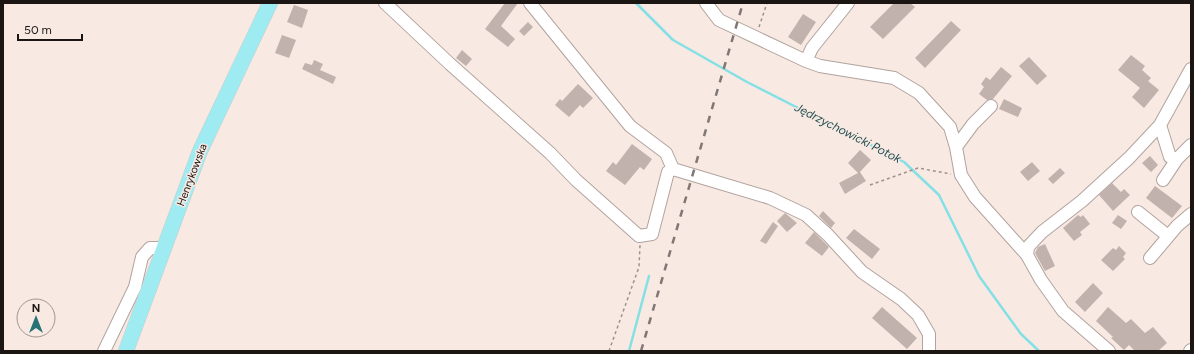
<svg xmlns="http://www.w3.org/2000/svg" width="1194" height="354" viewBox="0 0 1194 354" font-family="Figtree,sans-serif">
<style>
.lines{fill:none;stroke-linecap:round;stroke-linejoin:round}
.stream{stroke:#85e0e5;stroke-width:2.5}
.building{fill:#c1b2ad}
.minor-casing{stroke:#b1a39e;stroke-width:14}
.major-casing{stroke:#cdcccb;stroke-width:16}
.path{stroke:#9d928d;stroke-width:1.5;stroke-dasharray:3 3;stroke-linecap:butt}
.minor{stroke:#fff;stroke-width:12}
.major{stroke:#9eecf1;stroke-width:15}
.rail{stroke:#817774;stroke-width:2.5;stroke-dasharray:7 7;stroke-linecap:butt}
.labels{text-anchor:middle;dominant-baseline:central;stroke-width:3;stroke-linejoin:round;paint-order:stroke}
.street-label{font-size:11px;fill:#1b1614;stroke:#f8e9e3}
.water-label{font-size:12px;font-style:italic;fill:#234d4f;stroke:#f8e9e3}
</style>
<rect width="100%" height="100%" fill="#f8e9e3"/>
<g class="lines">
<path class="stream" d="M636 3 673 40 747 82 904 162 939 195 979 276 1021 334 1039 351
M629 351 649 276"/>
</g>
<path class="building" d="M505 3H518L501 26 515 39 508 47 485 29Z
M894 3H910L915 7 883 39 870 27Z
M294 5 308 10 302 28 287 22Z
M803 14 816 22 801 45 788 37Z
M951 21 961 30 925 68 915 58Z
M528 22 533 27 524 36 519 31Z
M282 35 296 40 289 58 275 53Z
M462 50 472 59 466 66 456 58Z
M1131 55 1145 66 1142 70 1151 78 1148 81 1159 90 1144 108 1132 97 1140 88 1118 70Z
M1029 57 1047 76 1037 85 1019 66Z
M314 60 323 64 320 70 336 77 333 84 302 69 305 63 312 65Z
M1001 67 1012 76 993 99 987 100 979 94 984 87 981 84 986 77 990 80Z
M578 84 593 98 583 108 580 105 569 117 555 105 560 99 562 101Z
M1004 99 1022 108 1018 117 999 109Z
M632 144 652 159 644 170 640 167 625 185 606 171 613 162 616 165Z
M860 150 871 160 860 172 866 181 845 194 839 183 858 173 848 163Z
M1150 156 1158 165 1151 172 1142 163Z
M1032 162 1040 171 1028 181 1020 172Z
M1060 168 1065 173 1053 184 1048 179Z
M1112 183 1121 192 1124 189 1130 195 1113 211 1099 195Z
M1155 186 1182 206 1172 218 1146 198Z
M823 211 835 223 831 228 819 216Z
M785 213 797 223 787 232 777 221Z
M1078 215 1081 217 1083 215 1090 224 1080 232 1082 235 1074 241 1063 228Z
M1118 215 1127 221 1121 229 1112 223Z
M773 222 778 226 766 244 760 241Z
M854 229 880 249 872 259 846 238Z
M814 232 829 247 822 256 805 243Z
M1045 244 1055 266 1045 271 1035 253 1038 247Z
M1119 246 1126 253 1123 257 1125 259 1113 271 1101 260 1113 248 1116 250Z
M1093 283 1103 293 1085 312 1075 302Z
M882 307 917 338 907 349 872 318Z
M1108 307 1126 323 1131 319 1145 333 1153 327 1167 343 1158 351H1135L1129 345 1124 350 1111 338 1113 337 1096 321Z"/>
<g class="lines">
<defs>
<path id="minor" d="M385 3 450 64 550 153 576 180 639 236 652 234 668 172 673 169
M530 3 630 126 666 153 673 169 770 198 806 215 828 235 862 272 901 299 918 315 929 334V351
M706 3 719 20 806 61 820 66 894 78 919 93 950 127 956 147 961 175 975 197 1027 255 1041 280 1063 311 1109 351
M806 61 812 48 848 3
M1160 125 1170 157 1177 159 1191 145
M956 147 973 124 991 106
M1163 180 1177 159
M1138 212 1168 236
M1027 255 1028 247 1042 232 1082 201 1129 158 1160 125 1191 69
M1150 258 1177 226 1191 214
M104 351 135 287 142 257 150 248H164
M1190 351 1191 350"/>
<path id="major" d="M126 351 200 151 270 3"/>
</defs>
<use href="#minor" class="minor-casing"/>
<use href="#major" class="major-casing"/>
<path class="path" d="M759 27 767 3
M870 185 918 168 951 174
M609 351 639 267 640 245"/>
<use href="#minor" class="minor"/>
<use href="#major" class="major"/>
<path class="rail" d="M641 351 743 3"/>
</g>
<g class="labels">
<g class="street-label">
<text transform="translate(192 175) rotate(-69)">Henrykowska</text>
</g>
<g class="water-label">
<text transform="translate(848 133) rotate(27)">Jędrzychowicki Potok</text>
</g>
</g>
<rect width="1194" height="354" fill="none" stroke="#1b1614" stroke-width="8"/>
<g transform="translate(36 318)"><circle r="19" fill="#f8e9e3" stroke="#a09590"/>
<path d="M0-3L7 15L0 10L-7 15Z" fill="#287276"/>
<text y="-6" font-size="11" font-weight="bold" text-anchor="middle" fill="#1b1614">N</text>
</g>
<path d="M18 34v6h64v-6" fill="none" stroke="#1b1614" stroke-width="2"/>
<text x="24" y="34" font-size="12" fill="#1b1614" stroke="#f8e9e3" stroke-width="3" paint-order="stroke">50 m</text>
</svg>
